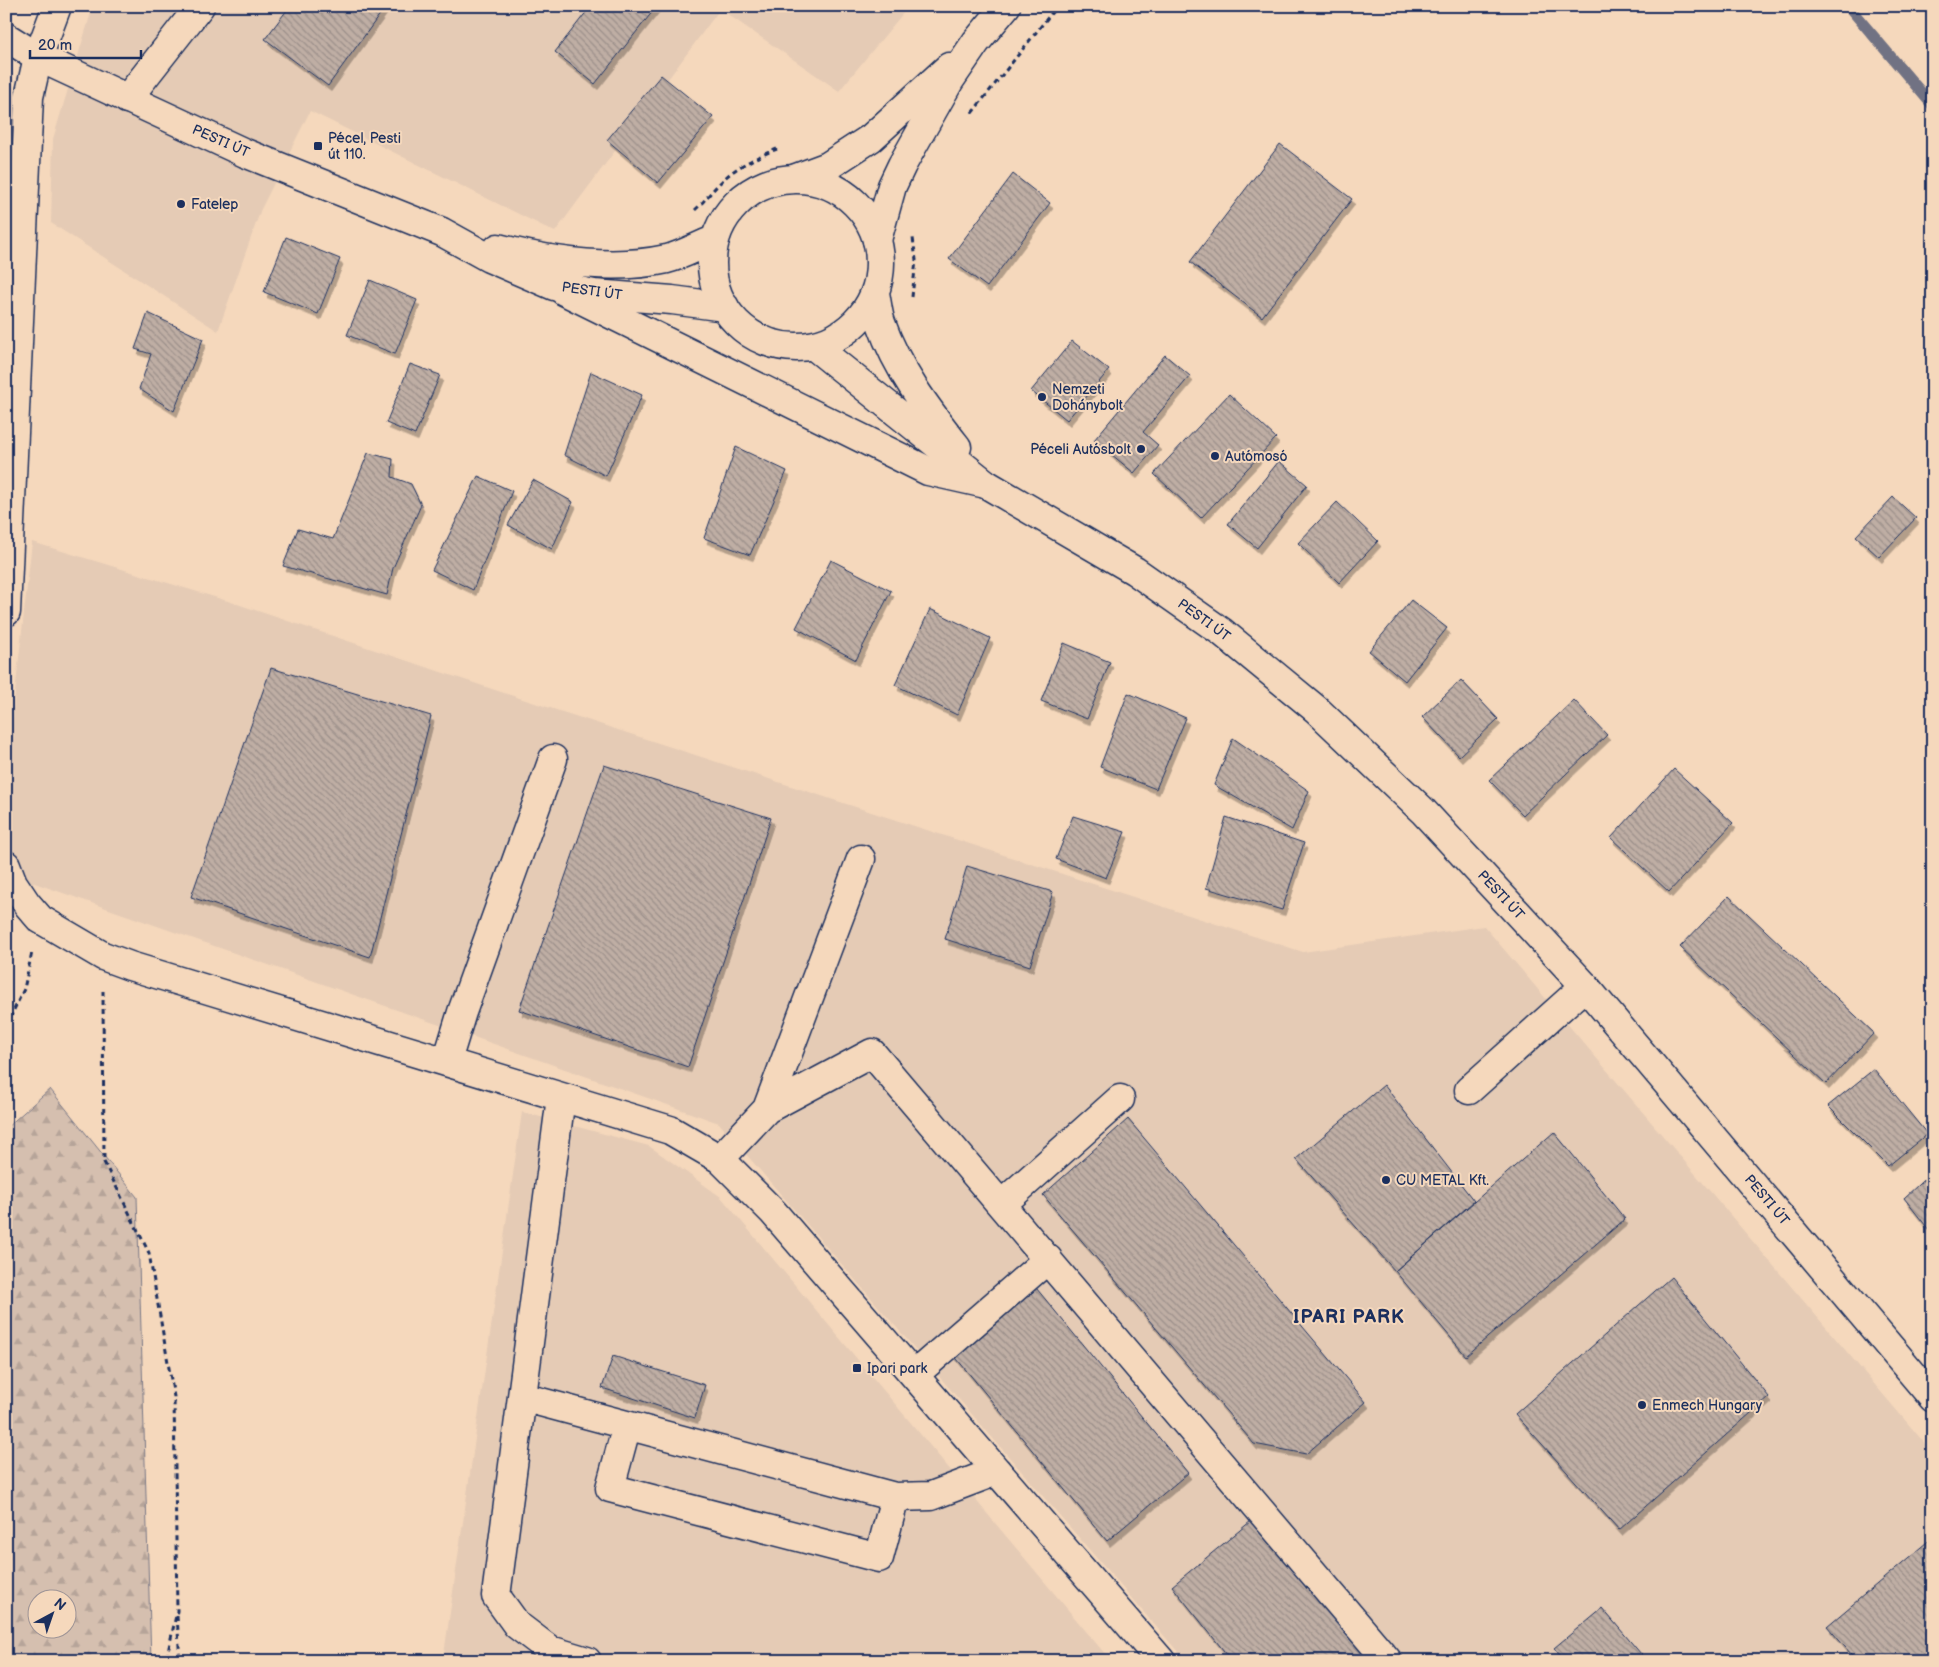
<svg xmlns="http://www.w3.org/2000/svg" width="1939" height="1667" viewBox="0 0 1939 1667" font-family="'Balsamiq Sans',sans-serif">
<style>
.built{fill:#e5cbb5}
.forest{fill:url(#forest-firs);stroke:#787786;fill-rule:evenodd}
.lines{fill:none;stroke-linecap:round;stroke-linejoin:round}
.stream{stroke:#717283;stroke-width:11}
.building{fill:url(#building-back-hatch);stroke:#1b2f5e;filter:url(#shadow)}
.minor-casing{stroke:#1b2f5e;stroke-width:31}
.major-casing{stroke:#1b2f5e;stroke-width:31}
.path{stroke:#1b2f5e;stroke-width:3;stroke-dasharray:5 4;stroke-linecap:butt}
.minor{stroke:#f5d8bc;stroke-width:28}
.major{stroke:#f5d8bc;stroke-width:28}
.poi-dot{fill:#1b2f5e;stroke:#f5d8bc;stroke-width:2}
.labels{text-anchor:middle;dominant-baseline:central;stroke-width:4;stroke-linejoin:round;paint-order:stroke}
.poi-label{font-size:14px;fill:#1b2f5e;stroke:#f5d8bc;text-anchor:start}
.street-label{font-size:14px;fill:#1b2f5e;stroke:#f5d8bc}
.district-label{font-size:19px;font-weight:bold;letter-spacing:1px;fill:#1b2f5e;stroke:#f5d8bc}
</style>
<defs>
<pattern id="forest-firs" width="22" height="20" patternUnits="userSpaceOnUse" patternTransform="scale(1.25)"><rect width="22" height="20" fill="#d5bfaf"/><path d="M5 1l3.5 6h-7zM16 11l3.5 6h-7z" fill="#b6a499"/></pattern>
<pattern id="building-back-hatch" width="6" height="6" patternUnits="userSpaceOnUse" patternTransform="scale(1.25)"><rect width="6" height="6" fill="#bfaea4"/><path d="M-1 5l2 2M0 0l6 6M5-1l2 2" fill="none" stroke="#9a8e89"/></pattern>
<filter id="shadow"><feDropShadow dx="3" dy="5.5" stdDeviation="0" flood-color="#0004"/></filter>
</defs>
<rect width="100%" height="100%" fill="#f5d8bc"/>
<filter id="ink" filterUnits="userSpaceOnUse"><feTurbulence type="fractalNoise" baseFrequency=".02" numOctaves="2"/><feDisplacementMap in="SourceGraphic" scale="10" xChannelSelector="R" yChannelSelector="G"/><feConvolveMatrix kernelMatrix="1 2 1 2 8 2 1 2 1" color-interpolation-filters="sRGB"/></filter>
<g filter="url(#ink)">
<path class="built" d="M93 6H909L839 91 720 9 555 232 310 111 261 209 218 331 51 223 53 139Z
M32 542 231 602 504 693 1303 952 1484 926 1933 1453V1661H1186L719 1123 6 873V773Z
M522 1112 649 1146 721 1197 1111 1661H443Z"/>
<path class="forest" d="M50 1089 137 1197 151 1661H6V1128ZM38 1600H68V1630H38Z"/>
<g class="lines">
<path class="stream" d="M1848 6 1933 106"/>
</g>
<path class="building" d="M290 6H386L328 86 265 39Z
M591 6H657L595 84 555 52Z
M661 75 713 117 658 183 607 140Z
M1280 144 1352 199 1262 317 1190 262Z
M1013 174 1050 203 987 287 949 259Z
M286 237 340 259 318 314 264 292Z
M370 280 417 300 395 354 347 335Z
M148 313 203 339 174 411 139 389 151 354 135 349Z
M1072 341 1109 370 1067 420 1031 391Z
M1165 355 1190 376 1143 432 1158 445 1134 473 1094 440Z
M410 364 440 375 415 435 386 423Z
M591 372 642 395 606 476 564 455Z
M1229 394 1276 438 1201 518 1154 474Z
M736 447 787 471 750 555 704 538Z
M368 453 393 459 392 477 411 484 421 505 393 568 387 595 283 566 298 529 333 539Z
M1279 461 1307 485 1257 548 1228 524Z
M478 476 512 491 473 590 432 570Z
M533 480 573 502 552 549 508 525Z
M1893 497 1916 518 1879 557 1856 536Z
M1337 502 1378 541 1339 583 1298 543Z
M831 560 891 591 856 660 796 628Z
M1411 600 1447 628 1405 681 1369 651Z
M930 609 990 638 957 715 895 685Z
M1064 643 1110 662 1087 719 1041 701Z
M271 668 431 716 370 957 191 897Z
M1461 680 1498 719 1459 756 1422 717Z
M1128 693 1186 718 1156 789 1100 767Z
M1574 700 1607 735 1523 815 1489 780Z
M1233 738 1309 791 1292 830 1214 785Z
M604 765 771 818 688 1067 519 1010Z
M1674 769 1733 823 1669 892 1611 838Z
M1073 816 1125 832 1106 878 1056 859Z
M1226 817 1304 843 1282 910 1206 888Z
M967 866 1053 892 1030 966 945 939Z
M1729 896 1874 1033 1826 1084 1680 947Z
M1874 1069 1927 1134 1888 1166 1828 1106Z
M1384 1085 1474 1201 1395 1271 1296 1159Z
M1128 1119 1366 1402 1306 1454 1254 1444 1043 1195Z
M1554 1132 1625 1219 1466 1356 1395 1271Z
M1933 1171V1235L1904 1198Z
M1671 1277 1769 1397 1619 1530 1515 1414Z
M1032 1283 1188 1473 1107 1541 952 1353Z
M613 1356 705 1385 695 1418 602 1388Z
M1251 1521 1375 1661H1232L1172 1586Z
M1933 1537V1661H1857L1827 1626Z
M1602 1608 1647 1661H1565L1554 1648Z"/>
<g class="lines">
<defs>
<path id="minor" d="M127 99 200 6
M796 178 828 166 871 138 949 67
M877 240 892 186 902 165 950 80 976 42 1006 6
M564 291 928 471 986 484
M6 612 29 97 38 57 57 6
M6 865 13 883 27 904 40 919 103 956 130 966 670 1130 720 1159 773 1212 1161 1661
M447 1061 462 1012 553 759
M1469 1090 1585 986
M561 1097 496 1596 517 1625 550 1650 587 1661
M767 1109 861 859
M720 1159 767 1109 872 1053 1388 1661
M1002 1204 1120 1099
M914 1375 1048 1259
M522 1397 895 1497 931 1496 997 1471
M627 1425 610 1488 879 1558 895 1497"/>
<path id="major" d="M6 37 38 57 245 153 442 232 489 258 554 286 594 294 672 300 725 307
M712 263a84 84 0 1 1 168 0a84 84 0 1 1-168 0Z
M498 248C552 262 612 271 667 259 683 255 698 246 714 240
M875 293C877 303 878 314 881 323 897 369 927 409 957 447
M814 346 986 484 1135 571 1222 632 1317 710 1423 811 1585 986 1933 1398"/>
</defs>
<use href="#minor" class="minor-casing"/>
<use href="#major" class="major-casing"/>
<path class="path" d="M972 113 1057 6
M695 210C705 201 712 190 722 181 735 167 759 156 777 149
M912 297 916 260 913 238
M103 991 104 1162 149 1253 174 1397 177 1611 166 1661
M6 1026 24 989 32 952
M177 1616 180 1661"/>
<use href="#minor" class="minor"/>
<use href="#major" class="major"/>
</g>
</g>
<g class="poi-dot">
<rect x="313" y="141" width="10" height="10" rx="2.5"/>
<circle cx="181" cy="204" r="5"/>
<circle cx="1042" cy="397" r="5"/>
<circle cx="1141" cy="449" r="5"/>
<circle cx="1215" cy="456" r="5"/>
<circle cx="1386" cy="1180" r="5"/>
<rect x="852" y="1363" width="10" height="10" rx="2.5"/>
<circle cx="1642" cy="1405" r="5"/>
</g>
<g class="labels">
<g class="poi-label">
<text x="328" y="138">Pécel, Pesti<tspan x="328" dy="16">út 110.</tspan></text>
<text x="191" y="204">Fatelep</text>
<text x="1052" y="389">Nemzeti<tspan x="1052" dy="16">Dohánybolt</tspan></text>
<text x="1131" y="449" text-anchor="end">Péceli Autósbolt</text>
<text x="1225" y="456">Autómosó</text>
<text x="1396" y="1180">CU METAL Kft.</text>
<text x="867" y="1368">Ipari park</text>
<text x="1652" y="1405">Enmech Hungary</text>
</g>
<g class="street-label">
<text transform="translate(221 141) rotate(24)">PESTI ÚT</text>
<text transform="translate(592 291) rotate(8)">PESTI ÚT</text>
<text transform="translate(1204 620) rotate(36)">PESTI ÚT</text>
<text transform="translate(1501 895) rotate(47)">PESTI ÚT</text>
<text transform="translate(1767 1200) rotate(50)">PESTI ÚT</text>
</g>
<g class="district-label">
<text x="1349" y="1317">IPARI PARK</text>
</g>
</g>
<rect width="1939" height="1667" fill="none" stroke="#f5d8bc" stroke-width="25"/>
<rect x="12" y="12" width="1914" height="1642" fill="none" stroke="#1b2f5e" stroke-width="2" filter="url(#ink)"/>
<g transform="translate(52 1614) rotate(40)"><circle r="24" fill="#f5d8bc" stroke="#9e9496"/>
<path d="M0-4L9 19L0 12L-9 19Z" fill="#1b2f5e"/>
<text y="-8" font-size="14" font-weight="bold" text-anchor="middle" fill="#1b2f5e">N</text>
</g>
<path d="M30 50v8h111v-8" fill="none" stroke="#1b2f5e" stroke-width="2.5"/>
<text x="38" y="50" font-size="15" fill="#1b2f5e" stroke="#f5d8bc" stroke-width="4" paint-order="stroke">20 m</text>
</svg>
